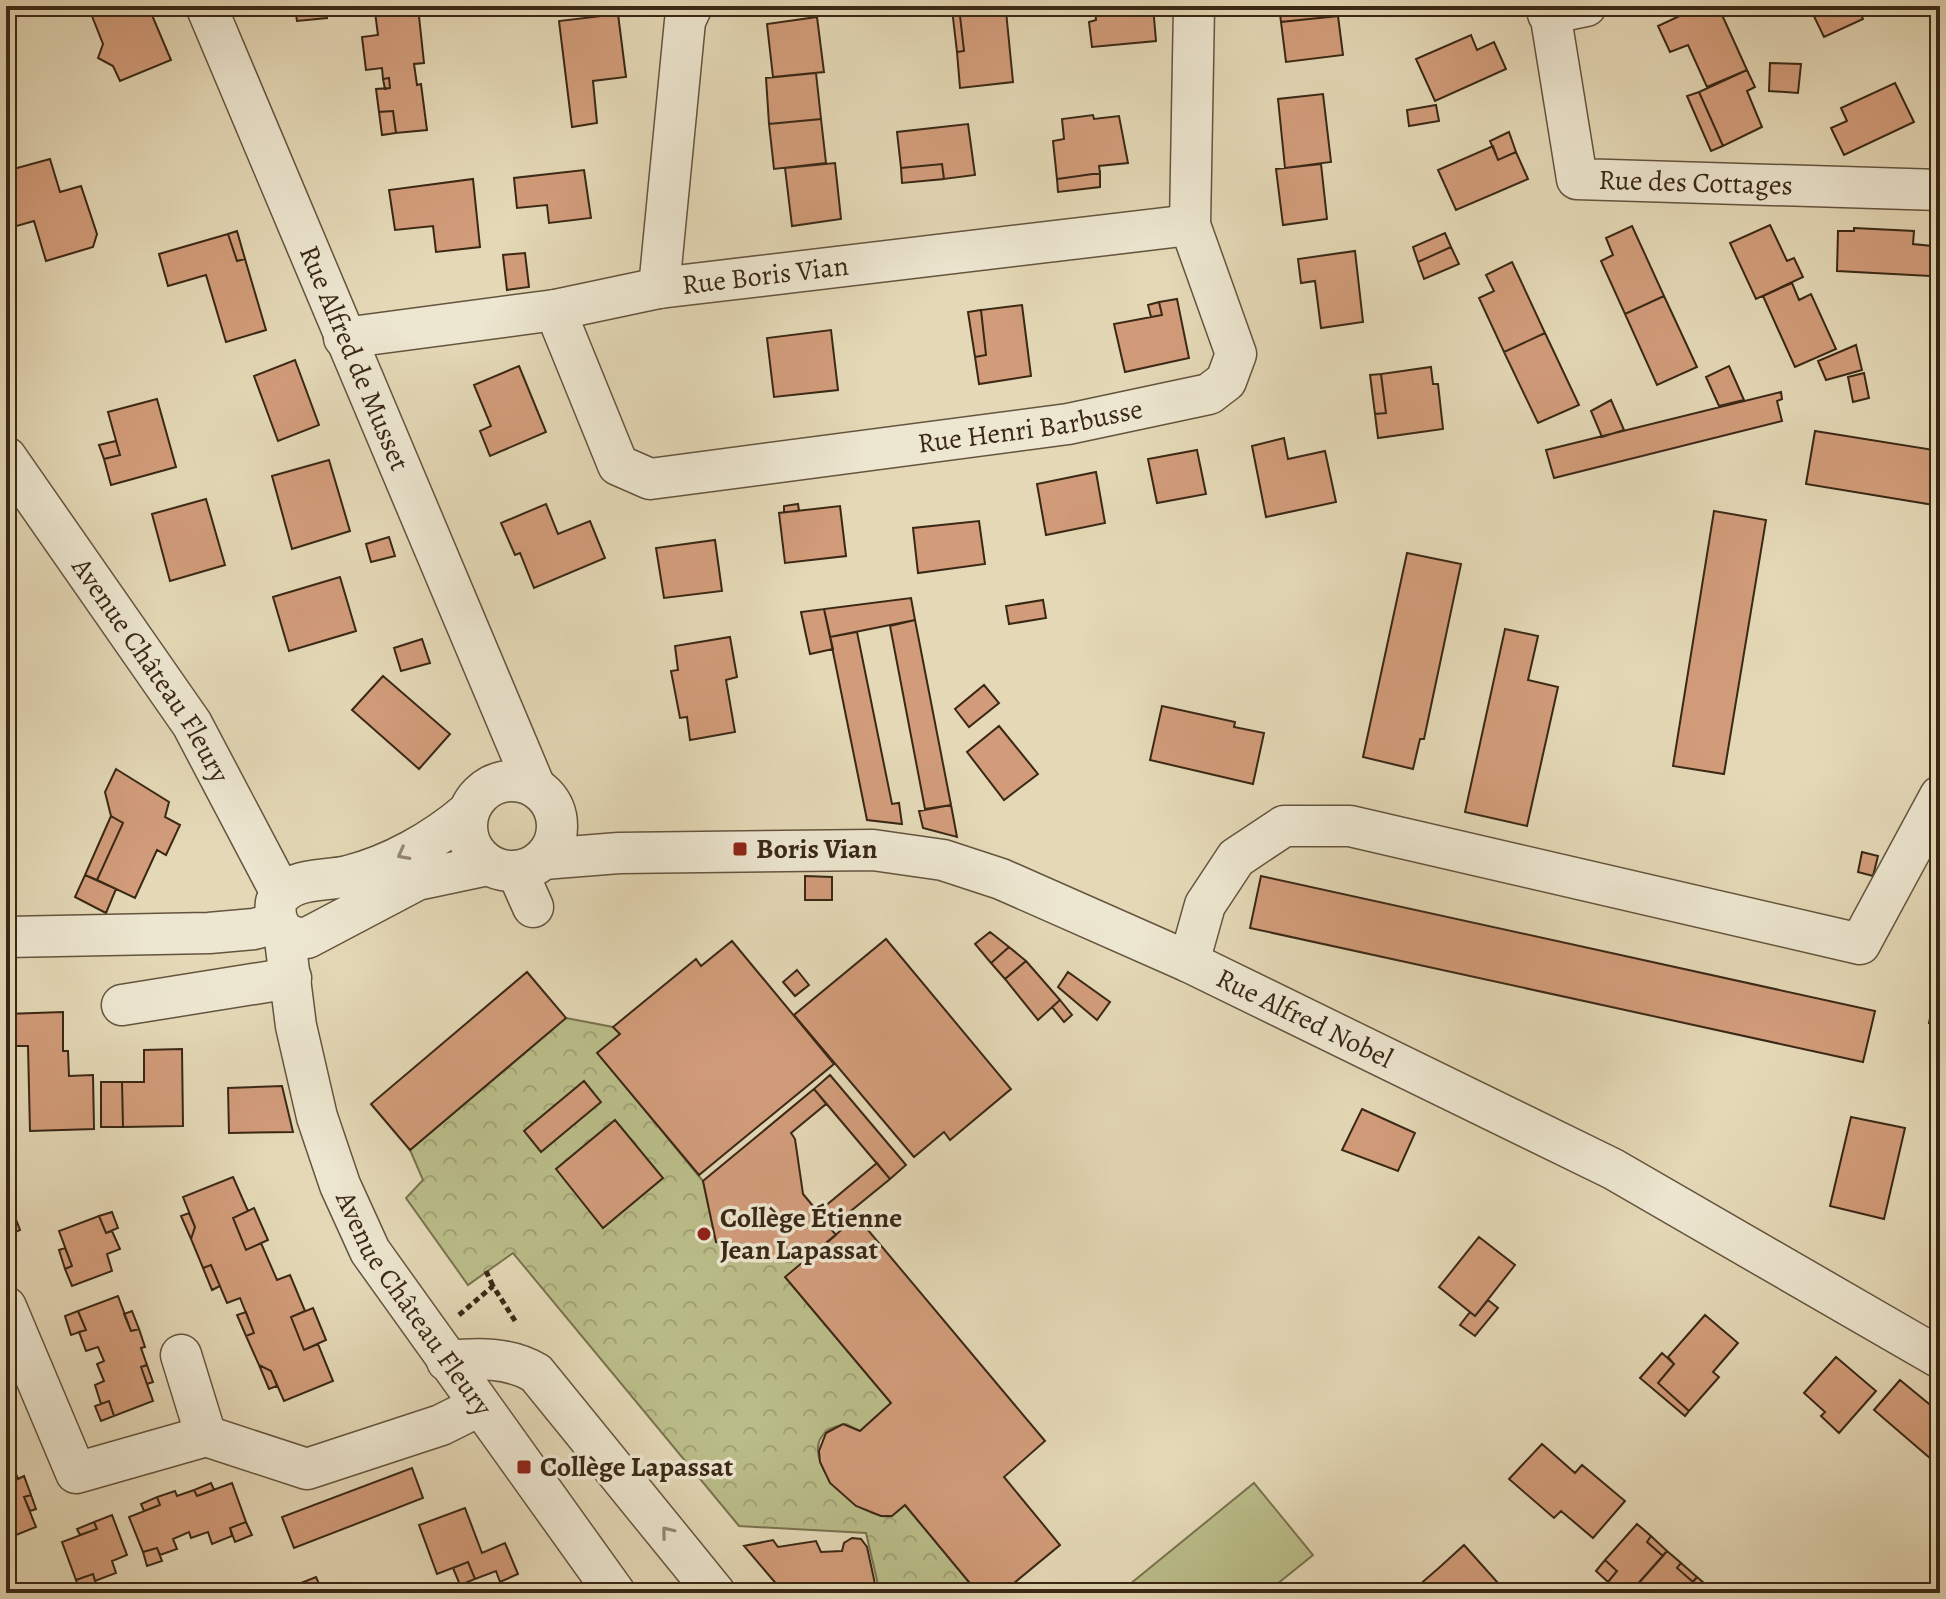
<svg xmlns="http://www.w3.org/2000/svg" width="1946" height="1599" viewBox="0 0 1946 1599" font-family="Alegreya,serif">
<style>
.forest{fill:url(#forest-crowns);stroke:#7a724f;stroke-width:2}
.pitch{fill:#babd89;stroke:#7a724f;stroke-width:2}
.building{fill:#d29c7a;stroke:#3a2815;stroke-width:2}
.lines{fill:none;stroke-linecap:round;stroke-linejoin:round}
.minor-casing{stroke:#64543d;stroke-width:43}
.path{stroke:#3a2815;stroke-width:5;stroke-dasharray:6 4;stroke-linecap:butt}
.minor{stroke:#ede6d0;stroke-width:40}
.oneway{stroke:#948772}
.poi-dot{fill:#8f2418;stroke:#ede6d0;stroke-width:3}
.labels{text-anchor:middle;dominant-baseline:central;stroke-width:7;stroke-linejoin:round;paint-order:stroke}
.street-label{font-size:28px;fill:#3a2815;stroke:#ede6d0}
.poi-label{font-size:28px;font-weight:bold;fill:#3a2815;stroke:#ede6d0;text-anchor:start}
</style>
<defs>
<pattern id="forest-crowns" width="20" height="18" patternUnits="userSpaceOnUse" patternTransform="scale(2)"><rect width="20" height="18" fill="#babd89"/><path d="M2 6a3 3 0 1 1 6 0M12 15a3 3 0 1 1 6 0" fill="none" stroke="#a1a275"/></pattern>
</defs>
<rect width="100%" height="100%" fill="#e4d8b6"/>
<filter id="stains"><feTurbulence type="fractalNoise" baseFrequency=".0025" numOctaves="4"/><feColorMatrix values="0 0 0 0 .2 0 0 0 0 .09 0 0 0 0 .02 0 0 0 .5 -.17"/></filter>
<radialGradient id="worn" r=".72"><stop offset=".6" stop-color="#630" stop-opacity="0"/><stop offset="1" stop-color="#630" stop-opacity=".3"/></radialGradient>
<path class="forest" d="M566 1018 613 1027 620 1034 598 1053 703 1181 716 1242 787 1262 809 1258 891 1403 860 1431 846 1424C781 1435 843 1513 889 1517L905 1505 978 1593H880L866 1533 739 1526 513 1253 468 1285 406 1198 423 1180 410 1150Z"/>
<path class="pitch" d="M1254 1483 1313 1555 1266 1593H1119Z"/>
<path class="building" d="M88 6H139L141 11 149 8 171 60 120 81 113 66 98 58 103 44Z
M325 6 327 18 297 21 295 8Z
M1005 6 1006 11 960 16 964 51 957 52 952 9Z
M1095 6H1153L1156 41 1092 47 1089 22 1096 20Z
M1279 6H1337L1338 16 1281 22Z
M1683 6H1701L1686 13Z
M1701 6H1718L1747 70 1707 87 1688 45 1670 52 1658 26Z
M1809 6H1857L1863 19 1824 37Z
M418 7 424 63 414 64 417 85 421 84 427 130 396 133 393 111 379 112 376 89 390 88 389 78 383 79 382 68 366 70 362 37 378 35 375 12Z
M1006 11 1013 82 960 88 957 52 964 51 960 16Z
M618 14 626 77 593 81 597 123 572 127 559 21Z
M1338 16 1343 55 1286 62 1281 22Z
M817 17 824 72 773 77 767 24Z
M1471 35 1477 50 1494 42 1506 69 1435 101 1416 59Z
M1770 63 1801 64 1798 93 1769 91Z
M1747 70 1755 87 1747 91 1762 127 1723 146 1699 92Z
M816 73 821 119 769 124 766 78Z
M389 78 390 88 385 89 383 79Z
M1895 83 1914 122 1844 155 1831 128 1847 121 1841 108Z
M1699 92 1723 146 1711 151 1687 96Z
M1323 94 1331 162 1285 168 1278 99Z
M1436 105 1439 121 1409 126 1407 110Z
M393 111 396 133 382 135 379 112Z
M1093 115 1094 119 1119 116 1128 163 1099 166 1100 173 1057 179 1053 141 1064 139 1062 119Z
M821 119 826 163 774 169 769 124Z
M968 124 975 175 944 179 942 164 901 168 897 132Z
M1509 132 1516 152 1498 160 1490 141Z
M1493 146 1498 160 1516 152 1528 179 1456 210 1438 170Z
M50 159 60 192 81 186 97 234 93 247 46 261 34 221 6 229V171Z
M835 163 841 219 792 226 785 168Z
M942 164 944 179 902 183 901 168Z
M1321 164 1327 219 1283 225 1276 169Z
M584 170 591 218 549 223 547 205 517 208 514 178Z
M1100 173V187L1058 192 1057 179Z
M473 179 480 247 436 252 433 226 395 230 389 190Z
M1770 225 1787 261 1794 258 1803 277 1756 299 1730 243Z
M1632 226 1664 296 1625 314 1601 261 1613 255 1606 238Z
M1854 228 1914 231 1913 244 1932 246 1930 276 1837 271 1838 231H1854Z
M237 231 245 259 237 261 228 234Z
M1445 233 1451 247 1418 262 1413 247Z
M228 234 237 261 245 259 266 330 226 342 206 275 168 286 159 254Z
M1932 246H1940V277L1930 276Z
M1451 247 1459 264 1424 279 1418 262Z
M1355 251 1363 322 1321 328 1315 281 1301 283 1298 259Z
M525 253 529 287 507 290 503 255Z
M1512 262 1545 333 1504 352 1479 298 1494 291 1486 275Z
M1792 283 1799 300 1811 294 1836 349 1795 367 1763 296Z
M1664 296 1697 367 1657 385 1625 314Z
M1177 299 1189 358 1125 372 1114 324 1162 315 1159 302Z
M1159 302 1162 315 1151 317 1148 305Z
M1022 305 1031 376 979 384 975 357 986 355 981 310Z
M981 310 986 355 975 357 968 312Z
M831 330 838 390 774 397 767 338Z
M1545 333 1579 405 1538 423 1504 352Z
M1856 345 1862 370 1826 380 1818 361Z
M295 360 319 425 278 441 254 376Z
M519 366 546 432 490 456 480 431 491 426 474 385Z
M1729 366 1744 400 1719 406 1706 377Z
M1431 367 1433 384H1438L1443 429 1378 438 1375 414 1386 413 1381 374Z
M1864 373 1869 398 1853 402 1848 377Z
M1381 374 1386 413 1375 414 1370 375Z
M1781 392 1782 399 1777 401 1782 421 1554 478 1546 450Z
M157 399 176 467 111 485 104 459 120 455 108 412Z
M1611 400 1624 430 1602 437 1591 411Z
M1815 431 1940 451V506L1806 484Z
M1284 438 1288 459 1325 451 1336 502 1266 517 1252 446Z
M116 441 120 455 104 459 99 445Z
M1197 450 1206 494 1157 503 1148 459Z
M329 460 350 531 292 549 272 476Z
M1096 472 1105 523 1046 535 1037 484Z
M206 499 225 565 170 581 152 514Z
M546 504 558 534 590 521 605 558 534 588 520 553 515 555 501 523Z
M798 504 799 511 784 512V506Z
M840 506 846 556 785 563 779 513Z
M1714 511 1766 520 1724 774 1673 766Z
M979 521 985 564 918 573 913 528Z
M389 537 395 556 371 562 366 544Z
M715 540 722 591 664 598 656 548Z
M1407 553 1461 564 1424 739H1420L1413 769 1363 757Z
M340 577 356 631 289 651 273 597Z
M911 598 915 620 830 637 824 609Z
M1043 600 1046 618 1009 624 1006 606Z
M824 609 833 649 810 654 801 612Z
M915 620 951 805 925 809 890 626Z
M1505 629 1538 636 1528 680 1558 687 1527 826 1465 812Z
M857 632 892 804 899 803 902 824 867 820 830 637Z
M730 637 737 677 726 680 735 732 690 740 687 717 680 718 671 671 678 670 675 646Z
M422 639 430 663 401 671 394 648Z
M383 676 450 734 419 769 352 710Z
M984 685 999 703 969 727 955 709Z
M1162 706 1235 722 1234 727 1264 733 1253 784 1150 760Z
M999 726 1038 774 1004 800 967 752Z
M116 769 169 802 165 817 180 825 166 855 157 850 135 898 97 880 123 823 111 816 105 792Z
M951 805 957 837 923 828 919 811Z
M111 816 123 823 97 880 85 875Z
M1862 852 1878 856 1873 876 1858 872Z
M85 875 116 889 106 913 75 897Z
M805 876 832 877V900H805Z
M1261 876 1875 1011 1863 1062 1250 928Z
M990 932 1009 947 991 963 975 944Z
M886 939 1011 1089 950 1140 944 1132 914 1157 794 1015Z
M732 941 834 1064 699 1175 597 1053 620 1034 613 1027 696 959 701 966Z
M1009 947 1026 961 1005 979 991 963Z
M1026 961 1060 1000 1038 1020 1005 979Z
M797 970 809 985 795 996 783 982Z
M527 972 566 1018 410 1150 371 1104Z
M1068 972 1110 1002 1097 1020 1058 987Z
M1940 972V1026L1929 1023Z
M1060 1000 1072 1015 1064 1022 1052 1007Z
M63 1012V1051H68L69 1076 93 1075 94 1129 30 1131 28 1046H6V1014Z
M182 1049 183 1126 123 1127 122 1082H144V1050Z
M830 1075 906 1165 890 1179 814 1089Z
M584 1081 601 1102 541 1152 524 1131Z
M101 1082H122L123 1127H101Z
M282 1086 293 1132 229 1133 228 1088Z
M814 1089 826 1104 791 1133 795 1139 803 1194 818 1212 877 1163 890 1179 830 1228 836 1235 809 1258 788 1262 716 1242 703 1181Z
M1362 1109 1415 1133 1398 1171 1342 1150Z
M1851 1117 1905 1128 1884 1219 1830 1206Z
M615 1120 663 1178 603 1228 556 1169Z
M233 1177 248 1211 233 1218 246 1250 261 1243 277 1280 290 1275 305 1311 291 1317 304 1350 318 1344 333 1381 284 1401 271 1371 259 1365 246 1336 254 1333 240 1298 227 1303 211 1265 203 1268 191 1239 195 1227 183 1197Z
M6 1193 20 1230 6 1236Z
M254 1208 268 1240 246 1250 233 1218Z
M112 1212 118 1228 106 1233 99 1216Z
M189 1213 195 1227 191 1239 181 1216Z
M99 1216 106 1233 112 1231 120 1249 107 1254 112 1271 72 1286 65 1269 72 1266 59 1231Z
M857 1217 1045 1441 1004 1477 1060 1545 1002 1593H978L905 1505 892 1516H881L856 1506 830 1483 820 1462 819 1451 826 1433 843 1424 860 1431 891 1403 785 1277Z
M1479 1237 1515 1265 1475 1316 1439 1287Z
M65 1248 72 1266 65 1269 59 1250Z
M211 1265 220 1286 212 1290 203 1268Z
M118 1296 131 1331 139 1329 145 1347 141 1348 147 1365 141 1367 153 1401 114 1416 109 1401 101 1404 95 1385 104 1381 97 1364 104 1361 98 1347 86 1351 79 1332 86 1330 78 1311Z
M1488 1300 1498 1308 1475 1336 1460 1325 1470 1312 1475 1316Z
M313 1308 326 1340 304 1350 291 1317Z
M78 1311 86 1330 71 1335 65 1316Z
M132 1311 139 1329 131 1331 124 1314Z
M246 1312 254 1333 246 1336 237 1315Z
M1705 1315 1738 1343 1713 1372 1719 1377 1689 1411 1658 1383 1674 1364 1668 1357Z
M1662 1353 1674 1364 1658 1383 1689 1411 1685 1416 1640 1378Z
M1836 1357 1876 1391 1839 1433 1821 1416 1825 1412 1804 1393Z
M147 1365 153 1382 147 1384 141 1367Z
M259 1365 271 1371 277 1386 269 1389Z
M1900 1380 1940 1413V1447L1931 1459 1874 1410Z
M109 1401 114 1416 101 1421 95 1406Z
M1542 1444 1575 1473 1582 1465 1625 1501 1593 1538 1561 1511 1554 1518 1509 1479Z
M1940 1447V1466L1931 1459Z
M11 1462 18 1479 24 1476 31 1495 24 1497 36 1527 6 1539V1464Z
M412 1468 423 1498 294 1548 282 1517Z
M211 1483 214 1490 197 1496 194 1490Z
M232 1483 246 1522 230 1528 232 1536 212 1544 208 1532 191 1538 189 1532 173 1539 177 1549 160 1555 157 1548 143 1552 129 1517 160 1505 157 1497 175 1491 177 1496 194 1490 197 1496Z
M31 1495 36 1509 30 1511 24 1497Z
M157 1497 160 1505 144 1511 141 1504Z
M465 1508 482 1553 505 1543 518 1574 500 1582 496 1571 475 1579 468 1562 437 1574 419 1525Z
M112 1515 127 1555 112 1561 116 1573 95 1581 93 1574 76 1580 62 1542 97 1529 94 1522Z
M94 1522 97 1529 80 1535 77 1529Z
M246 1522 252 1535 235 1542 230 1528Z
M1637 1524 1651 1536 1647 1542 1663 1556 1630 1593H1621L1608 1582 1617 1571 1605 1560Z
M1651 1536 1667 1551 1663 1556 1647 1542Z
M852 1538 861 1539 867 1547 877 1593H784L744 1546 773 1540 778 1547 816 1541 821 1552 842 1551 844 1543Z
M1464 1545 1507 1593H1410L1441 1566Z
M157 1548 162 1561 147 1566 143 1552Z
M1667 1551 1681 1563 1677 1568 1693 1582 1683 1593H1642L1635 1587Z
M1605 1560 1617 1571 1608 1582 1596 1571Z
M468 1562 475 1579 460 1585 453 1568Z
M1681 1563 1697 1577 1693 1582 1677 1568Z
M93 1574 97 1587 81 1593 76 1580Z
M316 1577 323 1593H276Z
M1697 1577 1711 1589 1707 1593H1683Z"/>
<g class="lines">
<defs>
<g id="minor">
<path id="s1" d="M206 6 535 787"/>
<path id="s2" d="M1549 6 1577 179 1940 190"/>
<path d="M1548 14 1586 6"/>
<path d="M659 288 685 21 692 6"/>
<path id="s3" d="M555 310 618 465 650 479 1068 424 1209 394 1226 381 1236 354 1190 225 1194 6"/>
<path id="s4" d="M344 338 555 310 659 288 1190 225"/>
<path id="s5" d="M6 457 192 724 281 893"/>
<circle cx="512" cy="826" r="45"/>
<path d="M468 812C434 841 391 865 348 876 322 882 289 877 276 902 273 924 284 939 307 938L417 880 488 865"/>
<path id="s6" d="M543 859 619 853 873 850 943 860 1001 879 1189 962 1613 1169 1940 1358"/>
<path d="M517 871 533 907"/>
<path id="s7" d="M284 932 296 1026 317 1117 340 1185 370 1251 615 1593"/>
<path d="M7 937 209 933 254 929 277 923"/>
<path d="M1189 962 1205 905 1236 858 1284 826H1350L1860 944 1940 796"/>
<path d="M122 1005 291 978"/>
<path d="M6 1307 76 1473 206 1436 181 1355"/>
<path d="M447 1361C478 1358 509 1357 536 1373L715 1593"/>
<path d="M206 1436 307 1469 441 1425 479 1406"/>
</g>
</defs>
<use href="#minor" class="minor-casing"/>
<path class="path" d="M486 1271 493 1286
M459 1315 493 1286 517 1324"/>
<use href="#minor" class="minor"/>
</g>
<defs><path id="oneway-chevron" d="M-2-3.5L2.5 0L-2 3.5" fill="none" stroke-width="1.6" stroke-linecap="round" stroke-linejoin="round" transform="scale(2)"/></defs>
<g class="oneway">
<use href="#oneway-chevron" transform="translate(403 854) rotate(152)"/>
<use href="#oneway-chevron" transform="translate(667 1532) rotate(-129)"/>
</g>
<g class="poi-dot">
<rect x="732" y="841" width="16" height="16" rx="4"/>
<circle cx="704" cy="1234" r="8"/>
<rect x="516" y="1459" width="16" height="16" rx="4"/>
</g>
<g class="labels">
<g class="street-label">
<text stroke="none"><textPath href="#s2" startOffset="294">Rue des Cottages</textPath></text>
<text stroke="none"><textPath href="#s4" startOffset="426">Rue Boris Vian</textPath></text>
<text stroke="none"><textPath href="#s1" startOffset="382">Rue Alfred de Musset</textPath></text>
<text stroke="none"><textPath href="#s3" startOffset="586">Rue Henri Barbusse</textPath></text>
<text stroke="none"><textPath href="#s5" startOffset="258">Avenue Château Fleury</textPath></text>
<text stroke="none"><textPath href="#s6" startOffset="796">Rue Alfred Nobel</textPath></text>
<text stroke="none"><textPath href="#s7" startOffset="400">Avenue Château Fleury</textPath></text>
</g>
<g class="poi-label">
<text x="756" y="849">Boris Vian</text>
<text x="720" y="1218">Collège Étienne<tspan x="720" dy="32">Jean Lapassat</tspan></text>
<text x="540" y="1467">Collège Lapassat</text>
</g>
</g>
<rect width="1946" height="1599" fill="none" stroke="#e4d8b6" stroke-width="32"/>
<rect x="8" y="8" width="1930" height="1583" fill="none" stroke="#3a2815" stroke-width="4"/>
<rect x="16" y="16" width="1914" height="1567" fill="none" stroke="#3a2815" stroke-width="2"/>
<rect width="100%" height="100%" filter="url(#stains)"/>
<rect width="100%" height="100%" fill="url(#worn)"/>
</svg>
